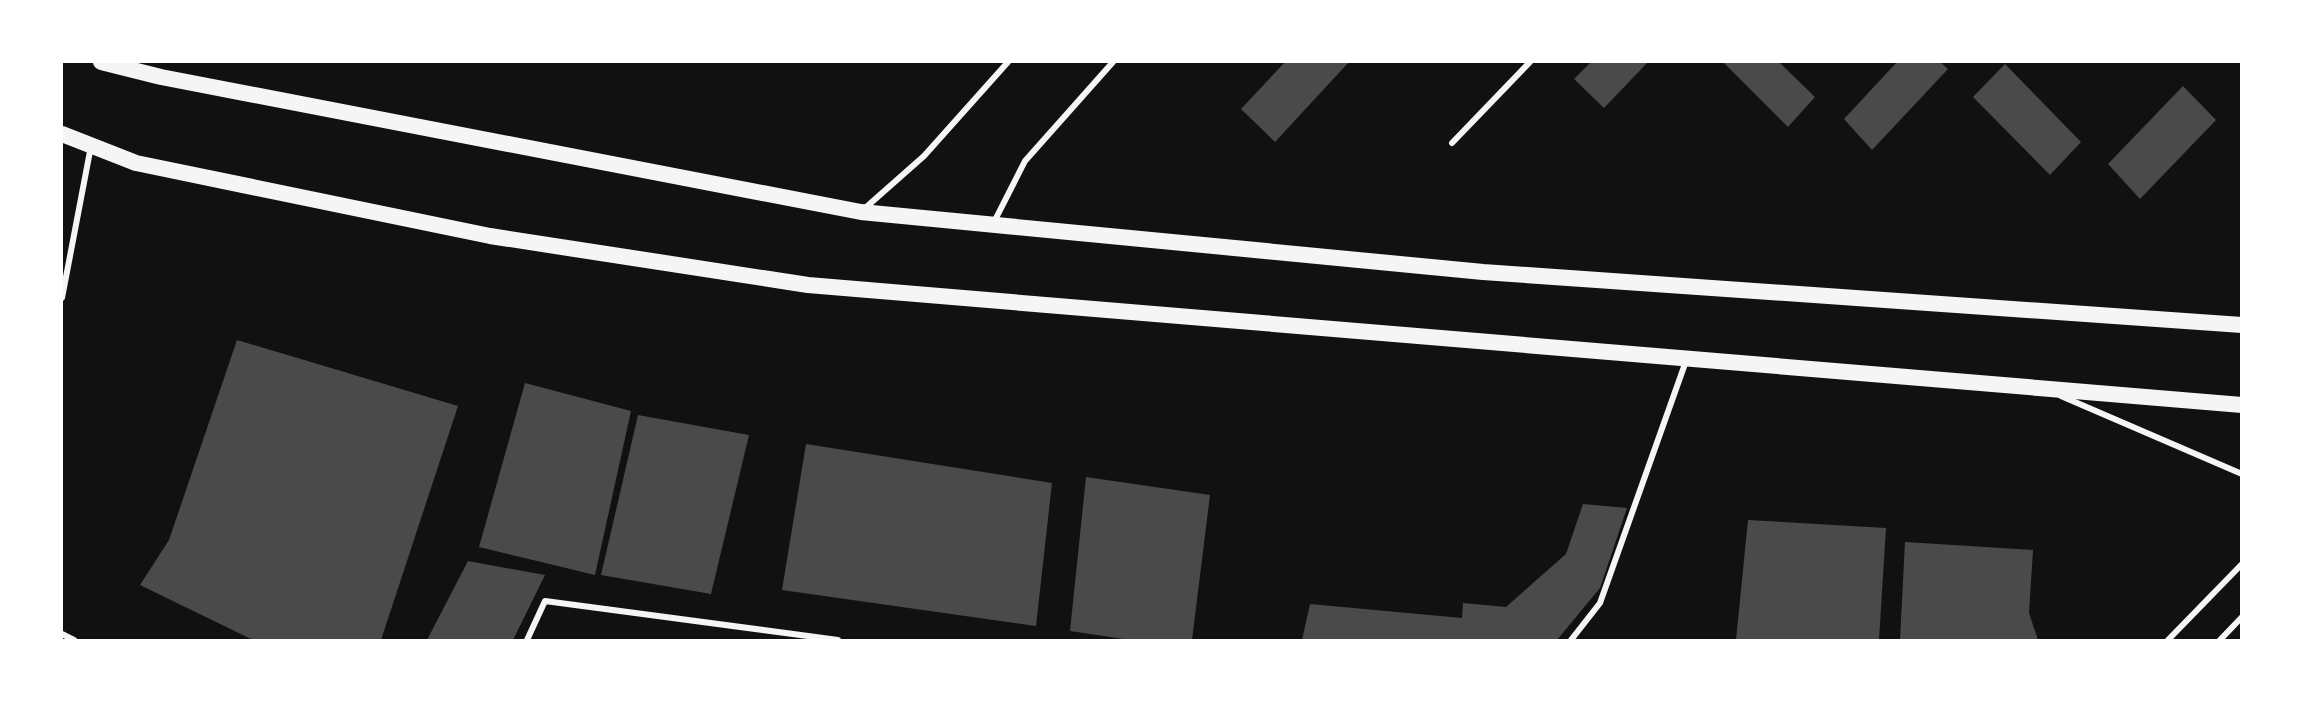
<svg xmlns="http://www.w3.org/2000/svg" width="2303" height="702" viewBox="0 0 2303 702" font-family="Poppins,sans-serif">
<style>
.building{fill:#4a4a4a}
.lines{fill:none;stroke-linecap:round;stroke-linejoin:round}
.minor{stroke:#f5f5f5;stroke-width:6}
.trunk{stroke:#f5f5f5;stroke-width:16}
</style>
<rect width="100%" height="100%" fill="#111"/>
<path class="building" d="M1285 62H1349L1275 142 1241 109Z
M1591 62H1648L1604 108 1574 79Z
M1723 62H1779L1815 97 1788 127Z
M1897 62H1940L1948 69 1872 150 1844 119Z
M2005 64 2081 142 2050 175 1973 97Z
M2183 86 2216 120 2140 199 2108 164Z
M237 340 458 406 381 640H253L140 585 169 540Z
M525 383 631 411 595 575 479 547Z
M638 415 749 435 711 594 601 575Z
M806 444 1052 483 1036 626 782 590Z
M1086 477 1210 495 1192 640H1130L1070 631Z
M1583 504 1627 508 1600 588 1557 640H1302L1310 604 1462 618 1463 603 1506 607 1566 554Z
M1748 520 1886 528 1879 640H1736Z
M1905 542 2033 550 2029 613 2038 640H1900Z
M468 561 545 575 513 640H427Z"/>
<g class="lines">
<path class="minor" d="M1452 143 1530 62
M864 209 924 156 1008 62
M993 224 1025 161 1113 62
M62 298 91 146
M2061 396 2242 474
M62 634 74 640
M527 640 545 601 838 640
M1571 640 1600 603 1686 361
M2168 640 2242 564
M2220 640 2242 617"/>
<path class="trunk" d="M101 62 161 77 861 212 1483 272 2242 325
M62 134 136 163 490 236 808 285 2242 405"/>
</g>
<rect width="2303" height="702" fill="none" stroke="#ffffff" stroke-width="126"/>
</svg>
